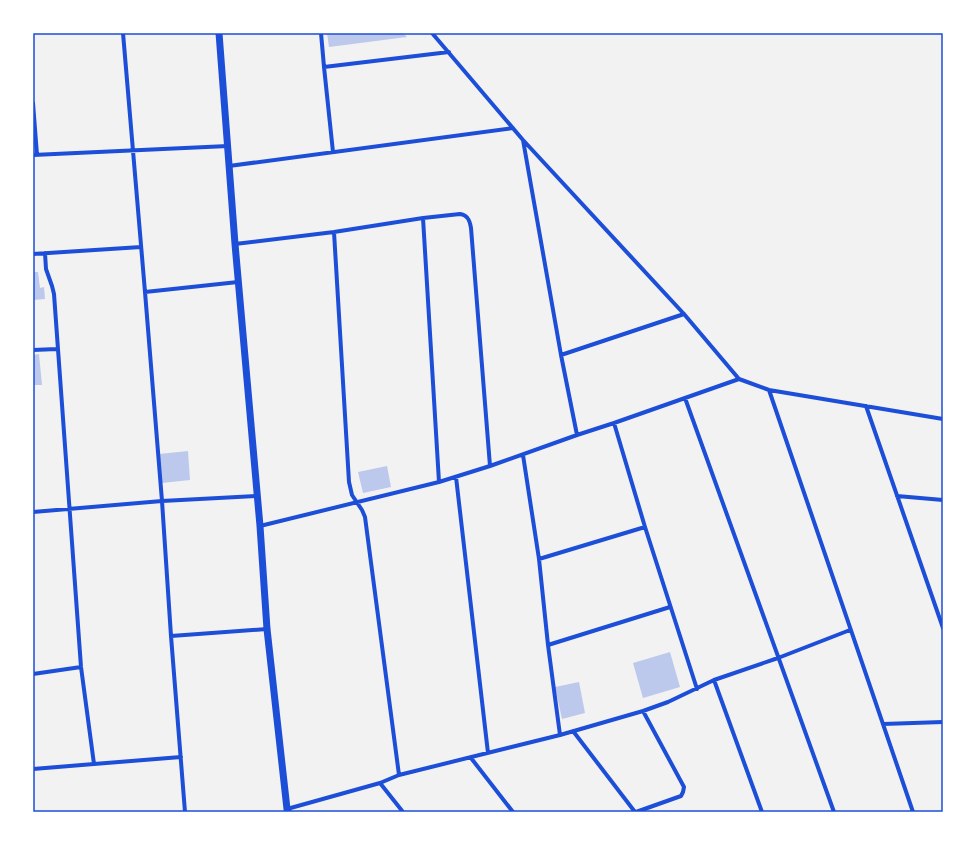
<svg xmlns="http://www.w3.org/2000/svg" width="976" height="845" viewBox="0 0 976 845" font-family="'Source Sans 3',sans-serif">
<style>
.building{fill:#bdc9ec}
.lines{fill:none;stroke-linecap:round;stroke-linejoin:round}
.minor{stroke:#1d4ed8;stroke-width:4}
.tertiary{stroke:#1d4ed8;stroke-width:7}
.neatline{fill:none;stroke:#1d4ed8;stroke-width:1.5}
</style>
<rect width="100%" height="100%" fill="#f2f2f2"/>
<path class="building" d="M327 33H403L407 37 329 47Z
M33 272H38L40 288 44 287 45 299 33 300Z
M39 354 42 385H33V355Z
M188 451 190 480 162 483 159 454Z
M387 466 391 487 363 493 358 472Z
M670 652 680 687 643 698 633 663Z
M579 682 585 713 562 719 555 687Z"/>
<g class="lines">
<path class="minor" d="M123 33 145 292 162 501 171 636 185 812
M321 33 324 67 333 152
M432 33 523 140 684 314 739 379 769 390 943 419
M324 67 449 52
M33 103 37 155
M523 140 561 355 577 435
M33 155 228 146
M229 166 513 128
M423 218 439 482
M334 232 349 482 352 495 362 510 365 517 399 775
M235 244 334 232 423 218 460 214C468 215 470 221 471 228L490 466
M45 253 46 269 52 286 54 294 81 667 94 764
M33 254 141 247
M145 292 238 282
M33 350 57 349
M561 355 684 314
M769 390 913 812
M685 398 834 812
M866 406 943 628
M614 423 645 527 697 689
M523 455 539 559 548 645 560 735
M456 477 488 753
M897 496 943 500
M33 512 162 501 257 496
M260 526 439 482 490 466 577 435 614 423 739 379
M539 559 645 527
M171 636 267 629
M548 645 670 607
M33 674 81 667
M714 680 762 812
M883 724 943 722
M573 731 635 812
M471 758 513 812
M33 769 94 764 181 757
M380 783 403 812
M287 809 380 783 399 775 560 735 643 711 668 702 714 680 778 658 850 630
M636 812 681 796 683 792 684 787 643 711"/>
<path class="tertiary" d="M219 33 235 244 260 526 267 629 287 809 288 812"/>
</g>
<rect width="976" height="845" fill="none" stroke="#ffffff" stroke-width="68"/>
<rect x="34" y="34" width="908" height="777" class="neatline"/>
</svg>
